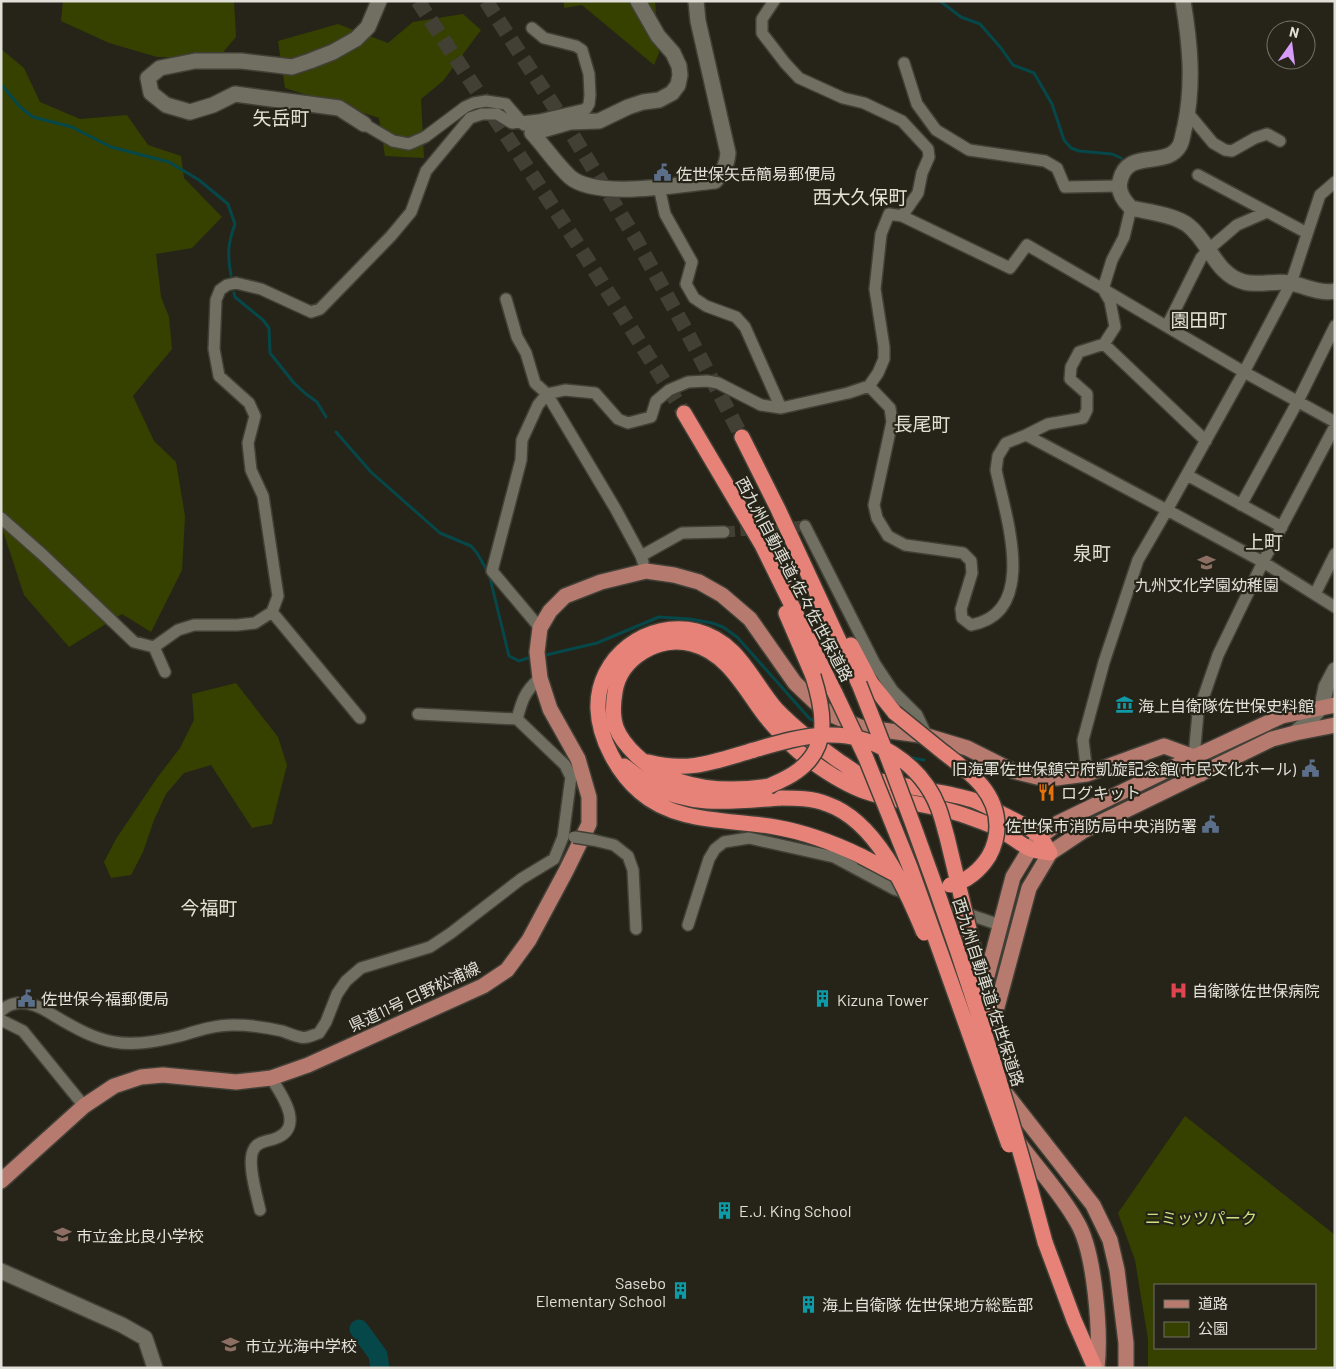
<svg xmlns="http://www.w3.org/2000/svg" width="1336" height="1369" viewBox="0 0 1336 1369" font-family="Barlow,'Noto Sans JP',sans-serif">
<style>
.green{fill:#364100;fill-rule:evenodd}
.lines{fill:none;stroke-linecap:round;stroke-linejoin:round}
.stream{stroke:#064749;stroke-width:3}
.river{stroke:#064749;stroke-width:19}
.street-tunnel{stroke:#424035;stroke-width:11;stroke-dasharray:11 5.5;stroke-linecap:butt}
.highway-tunnel{stroke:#424035;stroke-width:15;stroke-dasharray:15 8;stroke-linecap:butt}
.street-casing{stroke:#414037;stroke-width:14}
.secondary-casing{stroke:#414037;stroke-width:18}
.primary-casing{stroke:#414037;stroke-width:18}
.highway-casing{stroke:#414037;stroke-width:18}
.street{stroke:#716f61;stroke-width:11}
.secondary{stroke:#716f61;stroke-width:15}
.primary{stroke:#b77a6f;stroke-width:15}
.highway{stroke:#e68278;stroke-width:15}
.street-bridge-casing{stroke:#414037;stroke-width:14;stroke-linecap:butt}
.highway-bridge-casing{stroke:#414037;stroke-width:18;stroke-linecap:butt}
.street-bridge{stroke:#716f61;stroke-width:11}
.highway-bridge{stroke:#e68278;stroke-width:15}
.labels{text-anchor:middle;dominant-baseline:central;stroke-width:4.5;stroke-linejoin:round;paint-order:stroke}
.poi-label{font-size:16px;fill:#e1e0d8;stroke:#262418;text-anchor:start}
.street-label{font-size:16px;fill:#e1e0d8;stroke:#262418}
.park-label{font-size:16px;fill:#cae27d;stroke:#262418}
.quarter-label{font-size:19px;fill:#e4e2d2;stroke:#262418}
</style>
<rect width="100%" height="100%" fill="#262418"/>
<path class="green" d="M63 1H234L236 37 219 57H157L109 43 61 21Z
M564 1H655L659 53 654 65 582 5 564 8Z
M463 14 481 30 443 81 421 99 424 158 385 156 379 118 285 88 278 41 338 24 388 43 413 22Z
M1 49 24 68 40 102 80 119 127 115 148 145 181 156 184 178 222 217 192 248 156 254 161 297 169 317 172 349 133 396 154 441 176 462 185 516 182 570 151 632 122 614 69 647 24 595 1 525Z
M236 683 278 737 287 765 272 824 252 828 211 765 184 773 166 794 154 820 143 852 131 875 111 878 104 862 116 839 157 778 180 748 194 720 192 694Z
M1185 1116 1335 1235V1368H1148V1339L1135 1260 1118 1213ZM1315 1285V1348H1155V1285Z"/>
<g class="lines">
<path class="stream" d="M940 1 961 17 980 24 1001 48 1013 65 1034 73 1052 104 1064 140 1071 148 1079 151 1112 154 1121 158
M1 84 20 107 33 117 72 127 111 147 169 162 199 180 228 204 235 224C228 243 227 255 231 275
M234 293 235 297 263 320 269 328 270 353 294 383 306 394 317 402 326 417
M336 432 371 472 440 533 471 546 477 553 489 574 509 656 519 661 528 658
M546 655 597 643 659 617 690 619 712 623 723 627 737 637 810 719 818 722
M907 757 924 760"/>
<path class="river" d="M359 1329 378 1355 380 1368"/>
<path class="street-tunnel" d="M724 532 805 526"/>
<path class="highway-tunnel" d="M418 1 584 254 684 413
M486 1 572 134 637 241 687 332 742 437"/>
<defs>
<path id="street" d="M774 1 762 19V33L785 63 799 78 843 98 864 103 902 121 928 149 929 157 922 173 918 193 902 216
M904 63 917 104 936 130 969 150 1045 161 1057 168 1065 187 1119 186
M1188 113 1213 143 1225 150 1232 151 1255 138 1267 134 1280 141
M364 124 393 141 409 144 425 137 465 107 474 103 486 101 506 104 524 125
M1198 175 1307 233
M659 187 665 214 692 262 686 284 694 298 706 306 736 317 745 327 781 408
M1131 208 1124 237 1112 260 1103 289 1244 372 1335 422
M506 299 517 337 526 353 535 383 547 394 615 508 641 556
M1167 326 1201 258 1209 249 1237 225 1267 212
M1104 344 1206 441
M1026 435 1167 510 1244 372 1291 283 1320 195 1335 182
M1187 475 1282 527
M1241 505 1298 401 1335 326
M1 518 43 555 134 642 154 647 178 630 194 625H237L255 623 272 612 278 596 263 496 251 470 248 443 255 416 249 403 219 376 214 349 216 300 220 290 227 285 236 283 261 289 311 312 320 309 391 236 411 212 426 171 470 118 482 114H497L512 123 539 120 586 109 589 104 590 95 589 74 582 50 576 46 544 38 532 28
M805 526 875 664 893 691 917 715 927 736
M643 562 641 556 682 533 724 532
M1315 594 1335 554
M272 612 360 718
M540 628 492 571 521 460 522 440 538 405 547 394 565 390 595 393 618 419 628 423 651 417 656 401 669 390 688 382 707 381 718 383 761 405 781 408 848 393 869 386 878 373 884 359V347L875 289 881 234 889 214 902 216 1010 268 1027 245 1103 289 1110 301 1115 327 1104 344 1079 352 1071 367 1070 379 1087 394V410L1083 418 1048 424 1026 435 1006 443 998 456 996 470C1005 514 1040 613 971 625L962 618 961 609 972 573 971 561 963 553 905 545 888 536 877 518 874 505 892 422 890 408 869 386
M154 647 165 672
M517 719C522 700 525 691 540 678
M1194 757 1198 713 1218 655 1263 562 1335 426
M1087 774 1083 740 1104 662 1138 560 1167 510 1263 562 1335 607
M593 840 614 845 628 856 633 870 636 929
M688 925 709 859 715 849 724 842 749 838 834 857 894 889 1000 925
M1 1011C17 996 38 1005 53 1015 103 1045 123 1050 180 1036 197 1031 215 1025 233 1025 247 1025 269 1028 282 1031 288 1033 294 1036 300 1037 306 1039 313 1035 319 1033L326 1022 337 994 346 981 361 968 430 947 451 933 521 879 554 859 563 837 571 777 565 765 517 719 418 714
M1 1020 23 1031 84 1106
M260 1210C257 1196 246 1161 254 1149 257 1142 267 1141 274 1139 306 1128 282 1095 271 1078"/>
<path id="secondary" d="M638 1 658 36 673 53 679 66 680 75 678 85 672 93 659 100 643 102 628 107 599 121 570 122 532 133C545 147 556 164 570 177 597 200 681 184 715 181 723 172 727 165 728 153L698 21 696 1
M1183 1C1190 43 1194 84 1185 126 1183 132 1183 139 1180 145 1167 170 1127 147 1120 181 1117 192 1124 201 1131 208 1148 212 1176 215 1189 226 1210 243 1216 275 1244 282 1259 286 1276 280 1290 283 1306 286 1319 294 1335 291
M364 124 339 108 235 94 213 105 190 112 166 105 151 93 148 78 160 68 195 61H241L292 67 310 61 333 52 356 39 368 27 379 1
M1295 733 1310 720 1322 706 1326 687 1335 670
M1 1271 122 1325 145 1338 155 1368"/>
<path id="primary" d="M983 991 1013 877 1030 849 1040 837 1058 823 1194 757 1282 716 1335 705
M992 1029 993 1022 1029 888 1050 853 1083 831 1272 739 1295 733 1335 725
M1003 1090 1093 1205 1110 1240 1117 1270 1126 1343V1368
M1018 1142C1037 1168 1061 1193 1077 1222 1095 1252 1101 1333 1097 1368
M1 1181 84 1106 114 1086 141 1077 163 1075 236 1082 271 1078 308 1065 483 986 507 970 529 940 566 871 589 824V797L578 759 550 709 540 678 537 652 540 628 550 611 565 596 601 582 646 571 674 575 699 582 722 595 750 619 795 683 815 702 832 715 860 727 927 736 967 748 1013 771 1037 777 1056 778 1087 774 1164 746 1194 757 1201 774"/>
<path id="highway" d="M684 413 762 545 835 693
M742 437 778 509 859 684
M786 613 813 676
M851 645 871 683 895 713
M648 762C689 773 716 761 754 750
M624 766C633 772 642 781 652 786 695 808 735 801 781 798
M769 786C738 791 709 791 679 781 673 779 666 778 661 775 653 770 645 763 637 756 616 736 610 722 615 692 620 658 659 635 692 644 728 653 745 690 766 717 777 730 789 744 803 755 820 768 841 782 861 790 890 801 920 803 950 811 962 814 974 819 985 823 1001 828 1014 840 1028 848 1034 851 1043 852 1050 853
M861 856C834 843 804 832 775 827 731 819 676 824 640 792 618 773 599 739 598 709 596 657 648 619 697 631 739 642 751 680 776 709 795 729 817 745 839 761 847 766 854 772 862 776 873 781 890 782 902 785 924 790 952 793 973 800 986 805 998 812 1010 818 1020 823 1033 829 1041 838 1044 842 1047 848 1050 853
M1045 1242 1074 1320 1095 1368"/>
</defs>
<use href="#street" class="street-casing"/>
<use href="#secondary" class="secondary-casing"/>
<use href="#primary" class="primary-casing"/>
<use href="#highway" class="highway-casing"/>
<use href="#street" class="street"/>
<use href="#secondary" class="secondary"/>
<use href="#primary" class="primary"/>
<use href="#highway" class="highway"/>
<defs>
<path id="street-bridge" d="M574 837 593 840"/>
<path id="highway-bridge" d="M859 684C932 866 995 1052 1045 1242
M835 693 866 758 910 867 1009 1145
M895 713C911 726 927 739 943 752 969 772 997 791 997 826 997 836 994 847 989 856 981 869 967 882 950 885
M754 750C778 743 801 736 826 735 873 733 921 763 938 807 942 817 944 827 947 837L992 1025
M769 786C778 782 788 778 796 772 831 748 824 711 813 676
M781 798C796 798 812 798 827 804 876 821 905 887 924 933
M861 856 897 875"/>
</defs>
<use href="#street-bridge" class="street-bridge-casing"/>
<use href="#highway-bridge" class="highway-bridge-casing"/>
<use href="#street-bridge" class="street-bridge"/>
<use href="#highway-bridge" class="highway-bridge"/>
</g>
<defs>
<symbol id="civic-bare" viewBox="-9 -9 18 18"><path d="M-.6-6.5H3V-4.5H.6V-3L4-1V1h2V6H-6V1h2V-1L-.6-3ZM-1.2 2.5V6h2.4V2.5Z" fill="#5c6f8a" stroke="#262418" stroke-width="2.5" paint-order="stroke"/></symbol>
<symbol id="school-bare" viewBox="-9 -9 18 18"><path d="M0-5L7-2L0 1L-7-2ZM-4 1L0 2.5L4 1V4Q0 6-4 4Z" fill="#8d6e63" stroke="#262418" stroke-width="2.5" paint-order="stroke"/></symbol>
<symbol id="museum-bare" viewBox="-9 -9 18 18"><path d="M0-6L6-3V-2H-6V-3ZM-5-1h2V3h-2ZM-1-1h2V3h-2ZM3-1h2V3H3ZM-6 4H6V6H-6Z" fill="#0f9aa8" stroke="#262418" stroke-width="2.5" paint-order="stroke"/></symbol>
<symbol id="restaurant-bare" viewBox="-9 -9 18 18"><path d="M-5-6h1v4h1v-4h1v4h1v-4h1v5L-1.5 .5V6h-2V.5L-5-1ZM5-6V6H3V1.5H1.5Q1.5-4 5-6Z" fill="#e8710a" stroke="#262418" stroke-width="2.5" paint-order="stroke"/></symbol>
<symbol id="hospital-bare" viewBox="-9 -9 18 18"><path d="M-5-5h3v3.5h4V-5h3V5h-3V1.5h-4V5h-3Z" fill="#e0444e" stroke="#262418" stroke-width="2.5" paint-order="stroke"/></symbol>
<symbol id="building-bare" viewBox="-9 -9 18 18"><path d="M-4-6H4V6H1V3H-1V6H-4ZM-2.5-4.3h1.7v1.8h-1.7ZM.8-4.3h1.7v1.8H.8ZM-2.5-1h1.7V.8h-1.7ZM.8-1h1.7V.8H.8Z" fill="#0f9aa8" stroke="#262418" stroke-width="2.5" paint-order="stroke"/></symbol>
</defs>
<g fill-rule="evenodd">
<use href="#civic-bare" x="650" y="160" width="25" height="25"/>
<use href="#school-bare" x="1194" y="550" width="25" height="25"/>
<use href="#museum-bare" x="1112" y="692" width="25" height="25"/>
<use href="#civic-bare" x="1298" y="756" width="25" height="25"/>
<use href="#restaurant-bare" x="1034" y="780" width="25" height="25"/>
<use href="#civic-bare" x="1198" y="812" width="25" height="25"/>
<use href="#hospital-bare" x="1166" y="978" width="25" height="25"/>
<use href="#civic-bare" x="14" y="986" width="25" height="25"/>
<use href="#building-bare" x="810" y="986" width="25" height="25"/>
<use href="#building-bare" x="712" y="1198" width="25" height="25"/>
<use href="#school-bare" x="50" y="1222" width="25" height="25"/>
<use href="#building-bare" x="668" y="1278" width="25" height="25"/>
<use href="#building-bare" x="796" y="1292" width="25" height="25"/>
<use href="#school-bare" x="218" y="1332" width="25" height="25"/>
</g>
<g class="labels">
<g class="poi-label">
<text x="676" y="173">佐世保矢岳簡易郵便局</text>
<text x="1207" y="584" text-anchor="middle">九州文化学園幼稚園</text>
<text x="1138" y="705">海上自衛隊佐世保史料館</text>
<text x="1296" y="768" text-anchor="end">旧海軍佐世保鎮守府凱旋記念館(市民文化ホール)</text>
<text x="1061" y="792">ログキット</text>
<text x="1197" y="825" text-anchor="end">佐世保市消防局中央消防署</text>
<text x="1192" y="990">自衛隊佐世保病院</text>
<text x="41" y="998">佐世保今福郵便局</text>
<text x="837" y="999">Kizuna Tower</text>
<text x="739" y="1210">E.J. King School</text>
<text x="76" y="1235">市立金比良小学校</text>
<text x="666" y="1282" text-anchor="end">Sasebo<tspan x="666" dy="18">Elementary School</tspan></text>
<text x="822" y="1304">海上自衛隊 佐世保地方総監部</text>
<text x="245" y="1345">市立光海中学校</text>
</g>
<g class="street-label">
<text transform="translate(795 579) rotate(62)">西九州自動車道;佐々佐世保道路</text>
<text transform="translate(989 992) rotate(72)">西九州自動車道;佐世保道路</text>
<text transform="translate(414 996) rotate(-25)">県道11号 日野松浦線</text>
</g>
<g class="park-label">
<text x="1201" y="1217">ニミッツパーク</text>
</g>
<g class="quarter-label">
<text x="281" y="117">矢岳町</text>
<text x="860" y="196">西大久保町</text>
<text x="1199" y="319">園田町</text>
<text x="922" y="423">長尾町</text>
<text x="1264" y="541">上町</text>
<text x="1092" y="552">泉町</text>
<text x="209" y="907">今福町</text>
</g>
</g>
<rect width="1336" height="1369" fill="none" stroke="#e1e0d8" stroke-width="5"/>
<rect x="1154" y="1284" width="162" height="65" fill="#262418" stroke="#716f65"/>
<rect x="1164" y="1300" width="25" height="8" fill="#b77a6f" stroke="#716f65"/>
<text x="1198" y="1309" font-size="15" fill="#e1e0d8">道路</text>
<rect x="1164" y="1322" width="25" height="15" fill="#364100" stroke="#716f65"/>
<text x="1198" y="1334" font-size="15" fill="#e1e0d8">公園</text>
<g transform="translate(1291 45) rotate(14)"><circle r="24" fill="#262418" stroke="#716f65"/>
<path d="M0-4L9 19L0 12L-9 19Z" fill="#d79bf9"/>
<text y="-8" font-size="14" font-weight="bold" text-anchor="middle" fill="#e1e0d8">N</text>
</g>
</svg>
